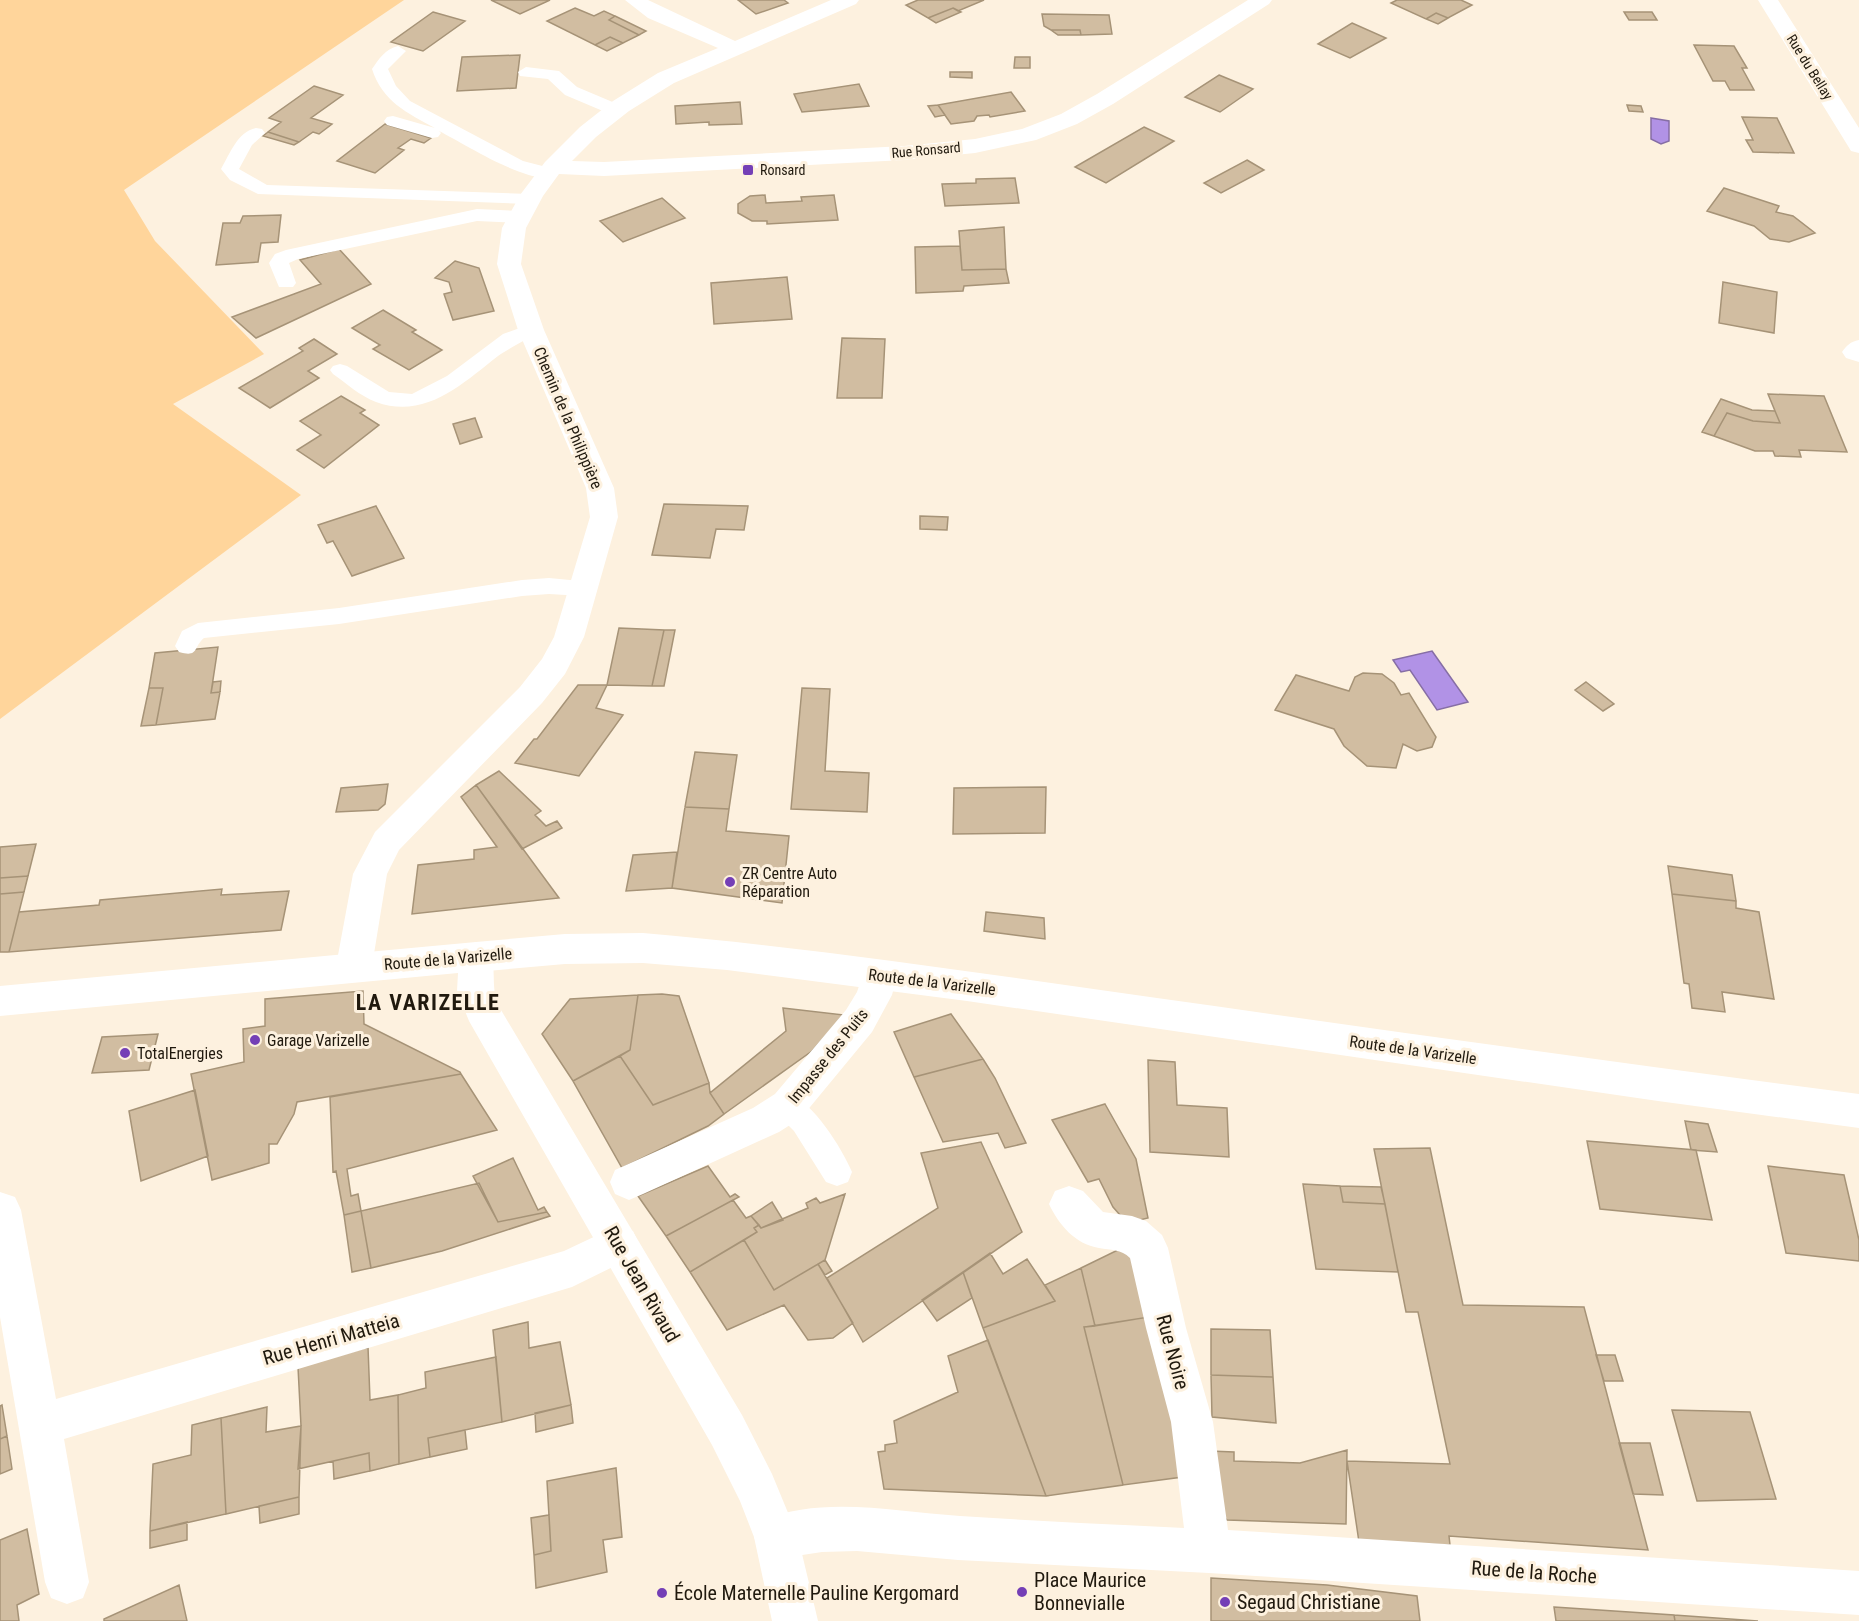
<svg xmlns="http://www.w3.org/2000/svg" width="1859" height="1621" viewBox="0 0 1859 1621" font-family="'Roboto Condensed',sans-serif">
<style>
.green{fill:#ffd59b}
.water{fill:#b192e6;stroke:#866ea5;stroke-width:1.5}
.building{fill:#d1bda1;stroke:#a69377;stroke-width:1.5}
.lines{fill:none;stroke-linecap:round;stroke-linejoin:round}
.service{fill:#fff;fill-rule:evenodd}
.minor{fill:#fff;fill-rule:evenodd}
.tertiary{fill:#fff;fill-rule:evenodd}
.secondary{fill:#fff;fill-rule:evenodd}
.poi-dot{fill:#743fb6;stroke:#fdf1df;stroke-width:2}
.labels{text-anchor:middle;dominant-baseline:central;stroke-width:6;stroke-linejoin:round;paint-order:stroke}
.far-street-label{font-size:14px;fill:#20190e;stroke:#fdf1df}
.far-poi-label{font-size:14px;fill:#20190e;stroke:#fdf1df;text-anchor:start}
.street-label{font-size:16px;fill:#20190e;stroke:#fdf1df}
.poi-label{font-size:16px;fill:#20190e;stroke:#fdf1df;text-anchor:start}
.near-street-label{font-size:20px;fill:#20190e;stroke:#fdf1df}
.near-poi-label{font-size:20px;fill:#20190e;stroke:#fdf1df;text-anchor:start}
.district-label{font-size:22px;font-weight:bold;letter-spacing:1.5px;fill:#20190e;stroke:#fdf1df}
</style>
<rect width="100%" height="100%" fill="#fdf1df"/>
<path class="green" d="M0 0H404L124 190 155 241 264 354 173 404 301 495 0 719Z"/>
<path class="water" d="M1651 118 1669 121V141L1661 144 1651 139Z
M1432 651 1468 702 1437 710 1410 670 1401 672 1393 660Z"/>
<path class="building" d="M491 0H550L520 14Z
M738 0H784L788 3 756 14Z
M918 0H984L958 11 953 8 928 18 906 5Z
M1397 0H1461L1472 5 1448 18 1436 13 1426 19 1391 3Z
M575 8 594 16 604 11 615 16 609 20 639 35 623 43 610 37 595 45 547 21Z
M953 8 961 12 936 23 928 18Z
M433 12 465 21 423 51 391 42Z
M1624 12H1652L1657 20H1629Z
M1436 13 1448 18 1438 24 1426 19Z
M1042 14 1109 15 1112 34 1081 35 1080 30H1051L1044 26Z
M615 16 646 31 639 35 609 20Z
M1352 23 1386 38 1350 58 1318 44Z
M1051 30H1080L1081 35H1058Z
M610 37 623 43 607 51 595 45Z
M1694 45 1734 46 1747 68H1742L1754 90H1730L1725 81H1713Z
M520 55 516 88 457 91 462 57Z
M1015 57H1030V68H1014Z
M950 72H972V78L950 77Z
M1219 75 1253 89 1220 112 1185 97Z
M859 84 869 106 802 112 794 94Z
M314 86 343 95 311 118 332 124 319 134 313 132 299 142 268 132 281 122 269 118Z
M1011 92 1025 111 990 117 989 115 977 116 974 121 951 124 938 105Z
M740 102 742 124 709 125V122L676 124 675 106Z
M938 105 945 115 935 117 928 106Z
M1627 105 1641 106 1643 112 1629 111Z
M1742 117 1777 118 1794 153 1753 152 1746 140H1753Z
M385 124 431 138 424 143 411 139 398 148 404 150 375 173 337 161Z
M1144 127 1174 141 1106 183 1075 167Z
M268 132 299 142 294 145 263 136Z
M1247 160 1264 170 1221 193 1204 183Z
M1015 178 1019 203 945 206 942 184 976 183V179Z
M1724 188 1779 206 1776 212 1793 216 1815 233 1789 242 1770 239 1754 226 1707 211Z
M765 195 766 203 802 201 801 197 834 195 838 220 767 224V221H752L738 213V204L750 196Z
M662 198 685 218 623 242 600 221Z
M281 215 278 242 261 243 258 262 216 265 223 223H240L243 216Z
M1004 227 1006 269 962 270 959 231Z
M960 246 962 270 1006 269 1009 283 964 286 963 291 916 293 915 247Z
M339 249 371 284 256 338 232 317 321 284 300 260Z
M455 261 479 268 494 311 453 320 444 294 452 292 449 282 435 278Z
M787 277 792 319 714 324 711 283Z
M1723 282 1777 292 1774 333 1719 323Z
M383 310 416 330 412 332 442 350 409 370 373 349 380 345 352 328Z
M842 338 885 339 882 398H837Z
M314 339 337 354 308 371 319 378 270 408 239 388 303 351 299 348Z
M1768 394 1824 396 1847 452 1799 450 1801 457 1775 456 1773 451H1755L1714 436 1727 413 1753 421 1780 423Z
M341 396 365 410 360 413 379 425 324 468 297 450 321 435 300 421Z
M1721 399 1752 410 1775 411 1780 423 1753 421 1727 413 1714 436 1702 432Z
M475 418 482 437 460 444 453 424Z
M664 504 748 506 744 530 716 529 710 558 652 555Z
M376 506 404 558 352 576 333 541 327 543 318 525Z
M920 516 948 517 947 530 920 529Z
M619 628 664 630 652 686 607 685Z
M664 630H675L664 686H652Z
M218 647 211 693 220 692 215 719 156 725 163 688H149L155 653Z
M1363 673 1382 674 1394 683 1401 695 1409 693 1436 737 1432 747 1417 751 1403 744 1396 768 1367 766 1344 746 1334 729 1275 710 1296 675 1349 691 1355 677Z
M221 681 220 692 211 693 213 682Z
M1586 682 1614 704 1603 711 1575 690Z
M578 685H607L596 708 623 715 579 776 515 763 534 739H537Z
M149 688H163L156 725 141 726Z
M802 688 830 689 825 771 869 773 867 812 791 809Z
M695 752 737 755 729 809 685 807Z
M499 771 541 811 535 815 546 826 557 821 562 828 522 849 476 785Z
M388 784 385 804 378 810 336 812 341 788Z
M476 785 559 898 412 914 418 865 474 859V850L497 847 461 797Z
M1046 787 1045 833 953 834 954 788Z
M685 807 729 809 726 831 789 836 782 903 672 888Z
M36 844 28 876 0 878V847Z
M677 852 672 888 626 891 633 855Z
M1668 866 1732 875 1736 901 1672 894Z
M28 876 24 892 0 894V878Z
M222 889 221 895 289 891 281 930 9 952 19 912 99 905 100 900Z
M24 892 9 952H0V894Z
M1672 894 1736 901V908L1759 912 1774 999 1722 992 1725 1012 1692 1008 1689 984 1684 983Z
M986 912 1044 918 1045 939 984 931Z
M363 991 364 1024 460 1072 461 1074 297 1102 294 1114 277 1144H269V1163L212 1180 191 1074 244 1062 243 1029 265 1026V999Z
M662 994 679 996 709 1083 653 1105 620 1056 630 1050 638 995Z
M638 995 630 1050 573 1081 542 1034 570 999Z
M783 1008 844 1015 812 1051 724 1114 710 1093 786 1031Z
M951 1014 983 1059 914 1077 894 1032Z
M158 1034 149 1070 92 1073 102 1037Z
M620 1056 653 1105 709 1083 710 1093 724 1114 708 1126 622 1168 573 1081Z
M983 1059 995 1078 1026 1143 1005 1148 998 1133 943 1142 914 1077Z
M1148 1060 1175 1062 1177 1105 1227 1108 1229 1157 1150 1152Z
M461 1074 497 1130 347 1169 351 1196 358 1194 361 1211 344 1215 336 1171 333 1172 330 1097Z
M195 1090 208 1156 141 1181 129 1111Z
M1105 1104 1136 1159 1148 1218 1127 1223 1113 1207 1099 1179 1088 1182 1052 1120Z
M1685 1121 1708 1124 1717 1152 1691 1150Z
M1587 1141 1696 1150 1712 1220 1600 1209Z
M981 1142 1022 1232 863 1342 827 1278 938 1208 921 1153Z
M1430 1148 1463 1305 1584 1307 1648 1550 1449 1536 1450 1545 1359 1542 1347 1461 1450 1464 1418 1312H1406L1374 1149Z
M513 1158 538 1210 544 1207 547 1212 498 1222 473 1176Z
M708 1166 730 1197 735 1194 739 1197 666 1236 638 1196Z
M1768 1166 1844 1175 1859 1240V1261L1786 1253Z
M479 1183 498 1222 547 1212 550 1216 442 1251 371 1268 361 1211Z
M1303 1184 1340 1186 1343 1202 1385 1204 1398 1272 1316 1269Z
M1340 1186 1381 1187 1385 1204 1343 1202Z
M845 1194 825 1260 774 1290 744 1240 757 1232 754 1228 759 1225 761 1228 808 1208 806 1203 816 1198 820 1203Z
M733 1200 746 1218 751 1216 759 1225 754 1228 757 1232 690 1272 666 1236Z
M772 1202 783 1220 761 1228 751 1216Z
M361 1211 371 1268 352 1272 344 1215Z
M744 1240 774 1290 818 1264 853 1323 833 1338 808 1340 784 1305 727 1330 690 1272Z
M1130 1244 1149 1317 1095 1326 1081 1268Z
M990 1253 1003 1274 1027 1259 1055 1301 983 1328 963 1272Z
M825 1260 832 1271 825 1275 818 1264Z
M1081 1268 1095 1326 1084 1327 1123 1485 1046 1496 983 1328 1055 1301 1045 1285Z
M963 1272 972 1298 937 1321 922 1300Z
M1149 1317 1190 1476 1123 1485 1084 1327Z
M528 1322 529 1348 560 1342 571 1405 502 1422 493 1330Z
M1211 1329 1270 1330 1273 1377 1211 1375Z
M988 1340 1046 1496 884 1489 878 1452 885 1451V1445L897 1443 894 1421 958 1392 948 1356Z
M368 1347 370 1400 398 1395 399 1464 370 1471 369 1453 298 1469 301 1426 298 1367Z
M1596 1355H1615L1623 1381H1604Z
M496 1357 502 1422 428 1438 430 1457 399 1464 398 1395 426 1388 425 1372Z
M1211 1375 1273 1377 1276 1423 1212 1417Z
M2 1405 7 1436 0 1439V1406Z
M571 1405 573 1423 536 1432 535 1413Z
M267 1407 266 1432 301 1426 299 1497 226 1514 221 1418Z
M1672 1410 1750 1412 1776 1499 1697 1501Z
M221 1418 226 1514 150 1531 153 1464 191 1455 192 1425Z
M465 1430 467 1449 430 1457 428 1438Z
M7 1436 12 1469 0 1474V1439Z
M1619 1443H1650L1663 1495 1633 1494Z
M1347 1450 1346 1524 1227 1520 1214 1507 1210 1451 1234 1452V1461L1300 1463Z
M369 1453 370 1471 334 1479 333 1461Z
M616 1468 622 1537 603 1540 607 1572 536 1588 534 1555 551 1551 547 1481Z
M299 1497V1514L260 1523 259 1506Z
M549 1515 551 1551 534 1555 531 1518Z
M187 1522V1540L150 1548V1531Z
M27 1529 39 1594 17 1605 19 1621H0V1540Z
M1211 1578 1327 1585 1417 1596 1420 1621H1211Z
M179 1585 187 1621H104V1619Z
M1554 1607 1674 1615 1675 1621H1556Z
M1674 1615 1758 1621H1675Z"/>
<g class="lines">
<path class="service" d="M398 46 406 51 388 69 396 86 410 101 523 161 554 169 557 173 554 177C526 184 465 144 439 131L441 133 438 137 432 138 387 125 384 121 387 117 393 116 435 128C407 113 382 101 372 69 379 59 385 49 398 46Z
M526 67 559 71 577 87 622 106 625 110 622 114H610L565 95 548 79 520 76 518 72Z
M256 128 262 129 265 133 252 145 239 169 267 185 529 194 535 195 538 199 535 203 529 204 258 194 230 180 221 169C230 154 237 132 256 128Z
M477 209 520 211 527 213 529 217 527 221 520 223 477 221 298 259 289 263 296 283 293 287H279L269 263 275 254 286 250Z
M531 324 538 326 541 330C539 333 506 350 498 356 462 384 425 420 376 402 360 396 346 383 333 374L330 370 333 366 340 364 347 366 389 392 412 394 447 376 503 334Z
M549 578 591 582 594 588 591 594 583 596 549 594 522 596 339 624 204 638C193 647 199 658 179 652L175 646 182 631 198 623 339 608 522 580Z
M788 1093C814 1103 841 1147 852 1172L848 1182 837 1186 826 1182 794 1131 778 1115 774 1106 778 1097Z"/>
<path class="minor" d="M625 0H648L735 41 831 0H859L856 4 674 83 629 111 596 137 572 161 604 162 904 146 975 139 1022 129 1061 114 1097 94 1248 0H1272L1269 4 1113 104 1077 124 1036 140 975 153 904 160 604 176 559 174 543 196 526 228 521 264 544 330 614 488 618 517 584 637 565 674 542 703 399 850 387 874 372 966 367 976 354 981 341 976 336 966 353 874 375 832 520 687 542 659 554 637 590 517 586 488 518 330 497 264 502 228 520 195 545 162 580 127 613 101 658 73 718 48 648 18Z
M1758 0H1778L1859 128V153L1851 151 1848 146Z
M1859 340V362L1846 358 1842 352C1847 345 1850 342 1859 340Z
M879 961 892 965 897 976 892 995 872 1032 801 1118 779 1132 643 1194 629 1200 615 1194 610 1182 615 1170 753 1108 775 1094 846 1010 857 992 866 965Z
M1069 1186 1083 1191 1103 1212 1132 1216 1146 1221 1162 1235 1168 1248 1186 1328 1213 1422 1228 1530 1859 1571V1615L1209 1573 958 1560 857 1551 822 1552 776 1559 760 1553 754 1537 760 1521C823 1495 894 1512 960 1516 1034 1521 1109 1524 1184 1528L1171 1422 1146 1328 1130 1258C1121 1249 1111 1250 1099 1248 1075 1244 1059 1225 1049 1204L1055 1191Z
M0 1192 15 1197 21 1210 56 1399 564 1251 619 1225 633 1231 639 1244 633 1257 572 1287 64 1439 89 1582 83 1598 67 1604 51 1598 45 1582 0 1317Z"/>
<path class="tertiary" d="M643 933C815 948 986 974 1157 998 1391 1031 1625 1064 1859 1094V1128L1658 1101 967 1001 727 970 643 963 565 964 476 972 464 967 458 957 464 947 476 942 565 934Z"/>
<path class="secondary" d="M476 942 488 947C498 966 490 984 498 1005L742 1415 772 1474 798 1537 818 1621H772L754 1537 740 1501 712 1445 469 1021 457 991 458 973 0 1016V986Z"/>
</g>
<g class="poi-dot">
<rect x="742" y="164" width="12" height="12" rx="3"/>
<circle cx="730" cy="882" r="6"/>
<circle cx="255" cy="1040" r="6"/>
<circle cx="125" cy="1053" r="6"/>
<circle cx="1022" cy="1592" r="6"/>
<circle cx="662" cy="1593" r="6"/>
<circle cx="1225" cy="1602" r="6"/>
</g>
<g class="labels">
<g class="far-street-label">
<text transform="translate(1810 67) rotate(58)">Rue du Bellay</text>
<text transform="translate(926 150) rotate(-5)">Rue Ronsard</text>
</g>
<g class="far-poi-label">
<text x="760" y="170">Ronsard</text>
</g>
<g class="street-label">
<text transform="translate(568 418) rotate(67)">Chemin de la Philippière</text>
<text transform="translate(448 959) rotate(-5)">Route de la Varizelle</text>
<text transform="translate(932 982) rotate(7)">Route de la Varizelle</text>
<text transform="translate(1413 1050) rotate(8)">Route de la Varizelle</text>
<text transform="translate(828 1056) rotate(-51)">Impasse des Puits</text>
</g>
<g class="poi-label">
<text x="742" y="873">ZR Centre Auto<tspan x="742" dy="18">Réparation</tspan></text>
<text x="267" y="1040">Garage Varizelle</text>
<text x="137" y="1053">TotalEnergies</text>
</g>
<g class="near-street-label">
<text transform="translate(642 1284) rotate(60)">Rue Jean Rivaud</text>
<text transform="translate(331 1339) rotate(-16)">Rue Henri Matteia</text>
<text transform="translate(1173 1352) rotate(75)">Rue Noire</text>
<text transform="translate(1534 1572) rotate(4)">Rue de la Roche</text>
</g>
<g class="near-poi-label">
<text x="1034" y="1580">Place Maurice<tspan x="1034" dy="23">Bonnevialle</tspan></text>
<text x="674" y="1593">École Maternelle Pauline Kergomard</text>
<text x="1237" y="1602">Segaud Christiane</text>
</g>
<g class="district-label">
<text x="428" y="1002">LA VARIZELLE</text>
</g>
</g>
</svg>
